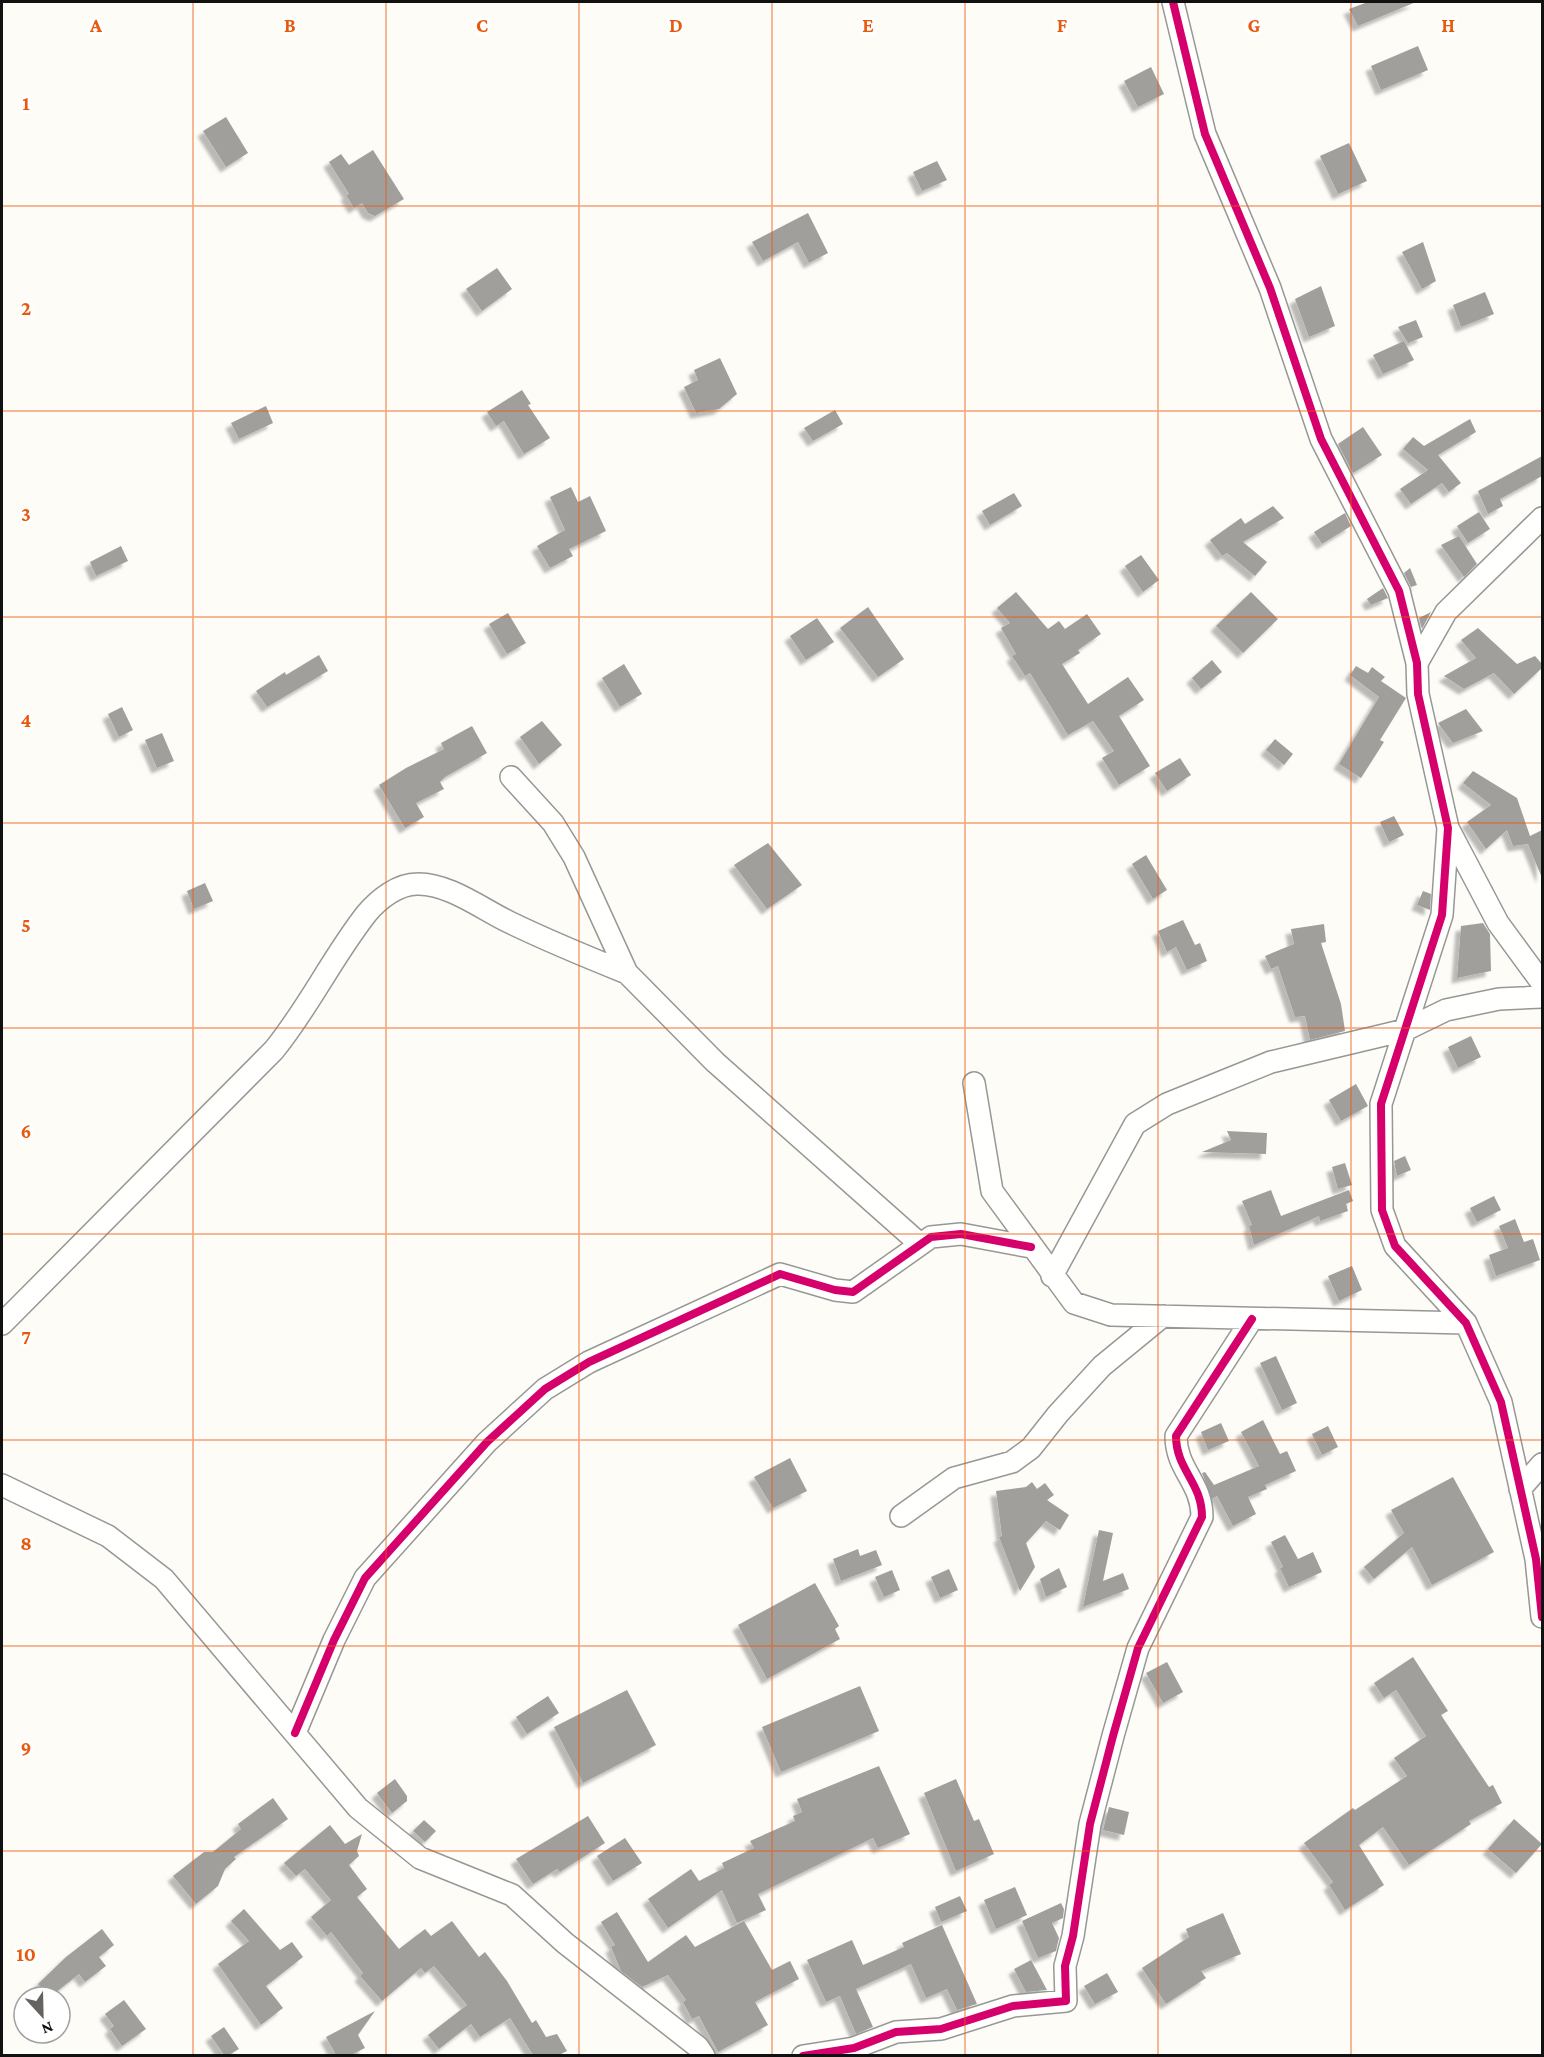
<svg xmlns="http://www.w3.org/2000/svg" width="1544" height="2057" viewBox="0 0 1544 2057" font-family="'Crimson Pro',serif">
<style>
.building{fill:#a19f9c;filter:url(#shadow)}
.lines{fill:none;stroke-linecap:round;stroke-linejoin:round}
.minor-casing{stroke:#979795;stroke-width:24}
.minor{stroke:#fffffe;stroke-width:21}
.cycleway-casing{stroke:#fff;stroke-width:11}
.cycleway{stroke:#d6006c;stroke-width:8}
.grid{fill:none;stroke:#e8590c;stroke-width:1.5;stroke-opacity:0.55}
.grid-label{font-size:20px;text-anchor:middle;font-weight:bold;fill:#e8590c;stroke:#fff;stroke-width:6;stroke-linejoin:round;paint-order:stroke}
</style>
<defs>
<filter id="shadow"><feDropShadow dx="-5.5" dy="5.5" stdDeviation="1.5" flood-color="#0004"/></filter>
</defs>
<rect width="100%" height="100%" fill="#fdfcf7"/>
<path class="building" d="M1368 2H1416L1358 26 1349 9Z
M1418 46 1428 70 1381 90 1371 66Z
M1151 67 1164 94 1138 107 1124 81Z
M226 117 248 153 226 167 203 131Z
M1349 143 1367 181 1338 194 1320 156Z
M373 150 404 199 375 216 368 213 362 203 354 208 346 195 349 194 329 162 341 154 349 165Z
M937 161 947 180 922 191 913 172Z
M808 213 828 253 809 263 798 242 763 261 752 242Z
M1423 242 1436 281 1422 289 1402 252Z
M497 268 512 289 482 311 466 289Z
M1321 286 1335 326 1309 337 1295 299Z
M1485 292 1494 314 1461 327 1453 305Z
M1416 320 1423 337 1408 343 1398 327Z
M1404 341 1414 360 1383 374 1373 355Z
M720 358 737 394 719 409 696 413 684 387 698 380 694 370Z
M522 390 531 404 528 405 550 438 524 454 504 421 496 426 487 412Z
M266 406 273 423 239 439 231 423Z
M835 410 843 424 813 441 804 428Z
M1470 419 1476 432 1438 455 1461 483 1449 492 1442 483 1411 504 1400 489 1428 470 1403 449 1413 437 1424 446Z
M1363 427 1382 455 1353 473 1338 444Z
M1542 456V476L1500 499 1503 506 1488 514 1478 491Z
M571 487 578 502 590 496 606 531 569 549 573 556 550 568 537 546 565 530 550 497Z
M1014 493 1022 506 990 525 982 511Z
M1273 506 1284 518 1243 542 1267 562 1255 576 1227 553 1222 556 1210 540 1241 518 1245 524Z
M1479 512 1490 529 1468 543 1457 526Z
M1345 513 1351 526 1322 544 1314 532Z
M1459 536 1477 564 1464 577 1441 545Z
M121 546 128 561 96 576 90 562Z
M1141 555 1159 580 1143 592 1125 566Z
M1410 568 1417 585 1411 587 1404 573Z
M1383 588 1388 598 1371 605 1367 599Z
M1016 592 1048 629 1059 621 1065 629 1087 614 1101 634 1078 650 1080 653 1062 664 1088 704 1128 677 1144 700 1119 716 1150 766 1119 785 1102 758 1114 751 1093 721 1068 735 1030 673 1025 676 1012 656 1016 654 1001 628 1010 623 997 608Z
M1251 592 1278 619 1243 653 1216 626Z
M868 607 904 659 878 677 840 628Z
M1431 612 1422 629 1419 618Z
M508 613 526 643 507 654 489 624Z
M817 618 834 642 806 660 790 636Z
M1478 628 1517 664 1535 656 1542 664V668L1514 694 1494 673 1464 689 1444 676 1476 658 1461 640Z
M319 655 328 671 267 707 256 691 285 672 286 675Z
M1212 660 1222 672 1201 689 1192 678Z
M624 664 642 694 620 707 602 678Z
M1356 666 1368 673 1372 667 1385 677 1381 681 1406 698 1380 740 1384 742 1361 778 1339 764 1379 697 1350 675Z
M122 707 133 730 119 737 108 714Z
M1466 709 1483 731 1453 743 1438 723Z
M542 721 562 745 539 764 520 737Z
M472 726 487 753 445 777 440 782 444 789 416 803 424 817 405 828 379 785 406 768 444 749 441 743Z
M162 733 174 761 157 768 145 740Z
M1275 739 1293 754 1284 765 1266 750Z
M1180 758 1191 775 1167 791 1155 773Z
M1473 771 1517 798 1530 836 1542 830V878L1528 844 1513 846 1507 830 1486 849 1467 822 1491 805 1463 783Z
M1394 816 1404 835 1389 842 1380 822Z
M768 843 802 885 767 909 734 865Z
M1146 855 1167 890 1153 899 1132 864Z
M205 883 213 901 194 909 187 891Z
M1423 891 1431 894 1430 910 1417 905Z
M1183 920 1195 945 1200 943 1207 961 1187 970 1176 947 1167 952 1158 931Z
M1483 923 1490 934 1491 971 1457 978 1461 926Z
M1324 924 1326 942 1321 943 1341 1004 1345 1031 1310 1040 1305 1016 1295 1017 1278 966 1271 969 1265 956 1294 944 1291 929Z
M1471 1036 1481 1057 1458 1068 1448 1047Z
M1356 1084 1368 1106 1341 1121 1329 1100Z
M1227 1131 1267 1133 1266 1154 1202 1152 1231 1140Z
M1405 1156 1411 1170 1397 1176 1394 1161Z
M1345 1163 1352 1185 1338 1189 1332 1167Z
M1271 1190 1281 1216 1349 1190 1353 1201 1346 1204 1348 1211 1320 1221 1319 1216 1254 1245 1249 1226 1252 1225 1242 1201Z
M1494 1196 1501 1210 1477 1222 1470 1208Z
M1515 1219 1524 1242 1533 1239 1540 1260 1496 1276 1489 1255 1508 1248 1499 1226Z
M1352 1266 1362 1290 1339 1301 1328 1276Z
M1276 1356 1297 1403 1282 1410 1260 1363Z
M1263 1420 1280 1454 1287 1451 1296 1471 1265 1485 1267 1489 1248 1497 1256 1514 1233 1526 1217 1496 1212 1499 1202 1473 1205 1472 1214 1485 1259 1466 1241 1432Z
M1221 1423 1229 1441 1208 1450 1201 1432Z
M1328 1426 1338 1447 1322 1455 1312 1434Z
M790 1458 807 1491 773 1508 754 1477Z
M1453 1477 1494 1552 1432 1585 1412 1547 1374 1579 1364 1567 1404 1533 1391 1510Z
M1032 1482 1037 1489 1045 1483 1054 1495 1047 1500 1069 1515 1060 1530 1046 1521 1026 1543 1035 1567 1020 1591 999 1537 1002 1536 996 1491 1026 1487Z
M1099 1530 1113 1533 1103 1581 1123 1573 1129 1589 1083 1607Z
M1285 1535 1298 1559 1313 1552 1322 1572 1289 1587 1280 1568 1283 1567 1271 1542Z
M858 1549 860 1556 876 1550 882 1565 841 1581 833 1559Z
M1059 1568 1067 1587 1046 1597 1040 1579Z
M949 1569 958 1590 940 1598 931 1577Z
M892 1570 900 1590 884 1597 875 1577Z
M815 1583 839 1626 835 1629 840 1639 767 1679 738 1625Z
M1413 1657 1448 1711 1441 1715 1489 1787 1493 1785 1502 1803 1469 1821 1471 1824 1409 1865 1383 1827 1359 1845 1384 1885 1345 1910 1329 1885 1333 1882 1304 1843 1353 1808 1355 1810 1407 1776 1394 1758 1426 1736 1396 1690 1384 1698 1374 1683Z
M1167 1662 1183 1692 1163 1703 1146 1673Z
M860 1686 879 1731 781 1772 762 1727Z
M627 1690 656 1745 583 1783 554 1727Z
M548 1696 559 1713 527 1734 516 1717Z
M879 1766 910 1834 878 1848 873 1838 758 1894 766 1910 737 1923 722 1890 668 1928 648 1899 691 1869 699 1881 724 1868 722 1863 754 1848 750 1841 795 1821 793 1816 802 1812 797 1799Z
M395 1779 407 1796V1801L392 1813 377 1793Z
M956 1779 974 1821 979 1819 994 1854 956 1871 924 1793Z
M273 1798 288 1819 234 1857 236 1859 225 1869 218 1886 196 1904 173 1876 204 1852H213L241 1829 238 1824Z
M1109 1807 1129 1812 1124 1835 1103 1830Z
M588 1816 605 1843 560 1872 557 1869 533 1884 516 1859Z
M1514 1819 1542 1844 1516 1873 1488 1849Z
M424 1820 436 1831 425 1842 413 1831Z
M330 1825 345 1844 362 1834 357 1851 359 1856 349 1865 367 1889 357 1897 399 1949 425 1929 431 1936 452 1921 479 1957 485 1952 507 1981 532 2023 536 2020 546 2037 557 2034 567 2051 559 2055H533L510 2018 480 2037 471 2024 439 2049 428 2035 467 2005 434 1966 425 1973 421 1968 382 2001 360 1976 363 1973 331 1932 327 1936 311 1917 331 1900 305 1869 296 1876 284 1863Z
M625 1838 642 1863 613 1881 597 1856Z
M1015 1887 1027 1915 996 1929 984 1900Z
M960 1896 967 1911 941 1922 935 1907Z
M1061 1903 1064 1909 1063 1918 1052 1923 1059 1938 1056 1951 1038 1958 1022 1921Z
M244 1909 280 1950 292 1942 303 1957 266 1986 283 2008 261 2025 218 1964 249 1941 231 1921Z
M617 1912 648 1962 686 1935 695 1947 744 1921 772 1970 790 1961 799 1979 755 2002 768 2025 718 2052 699 2016 692 2019 683 2002 686 2000 668 1975 642 1987 621 1971 611 1947 615 1945 601 1922Z
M1223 1913 1241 1954 1201 1971 1206 1978 1166 2004 1142 1968 1189 1937 1186 1929Z
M942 1925 977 2004 957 2010 947 1989 926 1998 911 1964 856 1989 873 2027 856 2034 840 1996 826 2002 807 1960 852 1940 863 1965 904 1947 902 1943Z
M102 1929 114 1945 99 1957 106 1966 85 1982 79 1974 50 1997 38 1984 66 1957Z
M1031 1960 1047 1990 1026 1992 1014 1969Z
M1107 1973 1118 1992 1095 2004 1084 1986Z
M124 2000 146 2029 122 2046 110 2029 114 2026 105 2014Z
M375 2011 358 2035 365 2048 351 2055H336L326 2037Z
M224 2027 239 2049 229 2055H224L211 2036Z"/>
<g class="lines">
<defs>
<path id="minor" d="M1173 2 1205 134 1270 288 1321 439 1399 591 1417 663 1418 694 1448 828 1442 915 1381 1104 1382 1210 1395 1246 1466 1323 1501 1402 1536 1559 1542 1617
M1417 663 1446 612 1542 518
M511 777 553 823 574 857 627 973 715 1062 920 1244
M1448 828 1498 923 1542 983
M974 1083 992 1191 1074 1303 1111 1315 1466 1323
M1052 1276 1135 1124 1167 1104 1271 1062 1405 1030 1446 1010 1499 999 1542 997
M2 1324 274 1050C309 1007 333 956 367 913 379 899 398 884 417 884 448 883 482 909 509 922 548 941 587 957 627 973
M2 1485 108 1536 164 1579 358 1808 420 1858 512 1895 565 1943 698 2047 704 2056
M1520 1489 1542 1464
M901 1516 954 1478 1012 1462 1031 1448 1058 1414 1102 1366 1163 1316
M295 1733 334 1640 365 1578 487 1442 545 1389 589 1362 780 1274 835 1290 853 1292 931 1237 961 1234 1031 1247
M803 2056 854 2048 896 2032 941 2029 1013 2006 1066 2001 1065 1966 1073 1936 1090 1824 1113 1736 1138 1648 1202 1517C1202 1482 1176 1470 1176 1436L1252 1319"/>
</defs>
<use href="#minor" class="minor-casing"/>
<use href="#minor" class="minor"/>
<defs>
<path id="cycleway" d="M1173 2 1205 134 1270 288 1321 439 1399 591 1417 663 1418 694 1448 828 1442 915 1381 1104 1382 1210 1395 1246 1466 1323 1501 1402 1536 1559 1542 1617
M295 1733 334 1640 365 1578 487 1442 545 1389 589 1362 780 1274 835 1290 853 1292 931 1237 961 1234 1031 1247
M803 2056 854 2048 896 2032 941 2029 1013 2006 1066 2001 1065 1966 1073 1936 1090 1824 1113 1736 1138 1648 1202 1517C1202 1482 1176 1470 1176 1436L1252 1319"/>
</defs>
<use href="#cycleway" class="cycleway-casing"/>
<use href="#cycleway" class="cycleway"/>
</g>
<path class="grid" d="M193 2V2056M386 2V2056M579 2V2056M772 2V2056M965 2V2056M1158 2V2056M1351 2V2056M2 206H1542M2 411H1542M2 617H1542M2 823H1542M2 1028H1542M2 1234H1542M2 1440H1542M2 1646H1542M2 1851H1542"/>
<g class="grid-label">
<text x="96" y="32">A</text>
<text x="290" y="32">B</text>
<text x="482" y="32">C</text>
<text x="676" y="32">D</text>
<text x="868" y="32">E</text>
<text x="1062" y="32">F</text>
<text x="1254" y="32">G</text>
<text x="1448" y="32">H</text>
<text x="26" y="110">1</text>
<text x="26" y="315">2</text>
<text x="26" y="521">3</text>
<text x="26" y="727">4</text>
<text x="26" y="932">5</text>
<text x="26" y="1138">6</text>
<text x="26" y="1344">7</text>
<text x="26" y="1550">8</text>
<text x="26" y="1755">9</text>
<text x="26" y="1961">10</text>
</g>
<rect width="1544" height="2057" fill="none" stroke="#111111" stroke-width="6"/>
<g transform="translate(42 2015) rotate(158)"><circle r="28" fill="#ffffff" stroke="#a0a0a0" stroke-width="1.5"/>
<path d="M0-4.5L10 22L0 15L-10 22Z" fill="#646362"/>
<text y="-9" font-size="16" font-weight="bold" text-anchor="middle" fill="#111111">N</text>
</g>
</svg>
